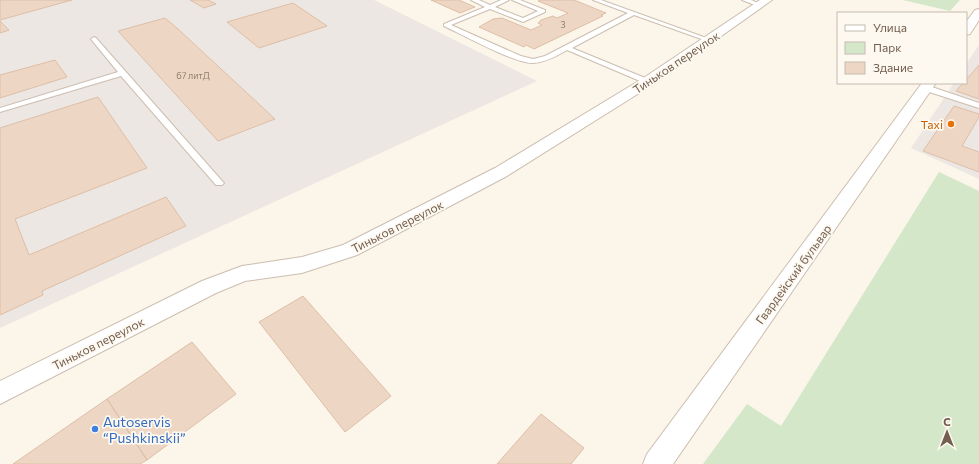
<svg xmlns="http://www.w3.org/2000/svg" width="979" height="464" viewBox="0 0 979 464" font-family="Commissioner,sans-serif">
<style>
.industrial{fill:#ece7e2}
.green{fill:#d4e7c9}
.building{fill:#edd7c4;stroke:#debea6}
.lines{fill:none;stroke-linecap:round;stroke-linejoin:round}
.service-casing{stroke:#ccbeb0;stroke-width:2}
.minor-casing{stroke:#ccbeb0;stroke-width:2}
.service{fill:#fff;fill-rule:evenodd}
.minor{fill:#fff;fill-rule:evenodd}
.food-dot{fill:#e8710a;stroke:#fdf9f0;stroke-width:1.5}
.shop-dot{fill:#3f7fe0;stroke:#fdf9f0;stroke-width:1.5}
.labels{text-anchor:middle;dominant-baseline:central;stroke-width:3.5;stroke-linejoin:round;paint-order:stroke}
.far-number-label{font-size:9px;fill:#927c6c}
.street-label{font-size:12px;fill:#735e4f;stroke:#fdf9f0}
.food-label{font-size:12px;fill:#c56008;stroke:#fdf9f0;text-anchor:end}
.near-shop-label{font-size:14px;fill:#366cbe;stroke:#fdf9f0;text-anchor:start}
</style>
<rect width="100%" height="100%" fill="#fbf5ea"/>
<path class="industrial" d="M0 0H374L537 81 0 328Z
M979 45V179L911 148 954 83H966V64Z"/>
<path class="green" d="M903 0H960L950 11Z
M939 172 979 191V464H703L747 404 781 426Z"/>
<path class="building" d="M0 0H72L0 20Z
M190 0H208L216 4 204 8Z
M431 0H459L475 7 460 13Z
M539 0H574L606 13 601 15 603 16 534 49 526 45 524 47 479 27 493 19 502 18 531 30 542 25 538 23 541 20 553 16 557 18 568 13 538 1Z
M293 3 327 26 259 48 227 22Z
M165 18 178 29 275 119 218 141 118 31Z
M0 21 9 30 0 33Z
M55 60 67 77 0 98V75Z
M979 65V99L956 91 963 83H966V80Z
M98 97 147 168 15 219 29 255 166 197 186 226 42 291 43 295 0 315V128Z
M954 106 979 114V117L962 146 979 152V172L923 151Z
M303 296 391 396 345 432 259 322Z
M192 342 236 394 147 460 107 399Z
M107 399 147 460 140 464H13Z
M541 414 584 448 571 464H497Z"/>
<g class="lines">
<defs>
<path id="service" d="M471 0H479L490 5 501 0H509L495 7 523 18 538 11 512 0H520L545 10V12L523 22 490 9 451 25 521 56 533 59 545 56 628 13 593 0H601L712 40 707 41 634 15 572 48 650 80 651 82 647 84 567 50C557 56 544 63 532 63 512 62 465 36 444 26V24L485 7Z
M742 0H751L763 5 760 7Z
M94 37 96 38 222 181 224 183 222 185H216L121 76 0 112V108L118 72 91 39Z
M923 86H929L979 103V108L923 90Z"/>
<path id="minor" d="M760 0H772L652 85 507 176 357 255 302 273 245 281 216 293 0 404V381L202 281 242 266 302 257 343 245 495 168 642 79Z
M979 9V20L970 34 966 35V22L975 10Z
M922 83H936L673 464H643L647 454Z"/>
</defs>
<use href="#service" class="service-casing"/>
<use href="#minor" class="minor-casing"/>
<use href="#service" class="service"/>
<use href="#minor" class="minor"/>
</g>
<circle class="food-dot" cx="951" cy="124" r="4"/>
<circle class="shop-dot" cx="95" cy="429" r="4"/>
<g class="labels">
<g class="far-number-label">
<text x="563" y="24">3</text>
<text x="193" y="75">67 литД</text>
</g>
<g class="street-label">
<text transform="translate(676 62) rotate(-34)">Тиньков переулок</text>
<text transform="translate(397 226) rotate(-27)">Тиньков переулок</text>
<text transform="translate(793 274) rotate(-54)">Гвардейский бульвар</text>
<text transform="translate(98 343) rotate(-27)">Тиньков переулок</text>
</g>
<g class="food-label">
<text x="943" y="124">Taxi</text>
</g>
<g class="near-shop-label">
<text x="103" y="421">Autoservis<tspan x="103" dy="16">“Pushkinskii”</tspan></text>
</g>
</g>
<rect x="837" y="12" width="130" height="72" fill="#fdf9f0" stroke="#c6bbb0"/>
<rect x="845" y="25" width="20" height="6" fill="#ffffff" stroke="#c6bbb0"/>
<text x="873" y="32" font-size="12" fill="#735e4f">Улица</text>
<rect x="845" y="42" width="20" height="12" fill="#d4e7c9" stroke="#c6bbb0"/>
<text x="873" y="52" font-size="12" fill="#735e4f">Парк</text>
<rect x="845" y="62" width="20" height="12" fill="#edd7c4" stroke="#c6bbb0"/>
<text x="873" y="72" font-size="12" fill="#735e4f">Здание</text>
<g transform="translate(947 432)" stroke="#fdf9f0" stroke-width="3" paint-order="stroke">
<path d="M0-3L7 15L0 10L-7 15Z" fill="#735e4f"/>
<text y="-6" font-size="11" font-weight="bold" text-anchor="middle" fill="#735e4f">С</text>
</g>
</svg>
